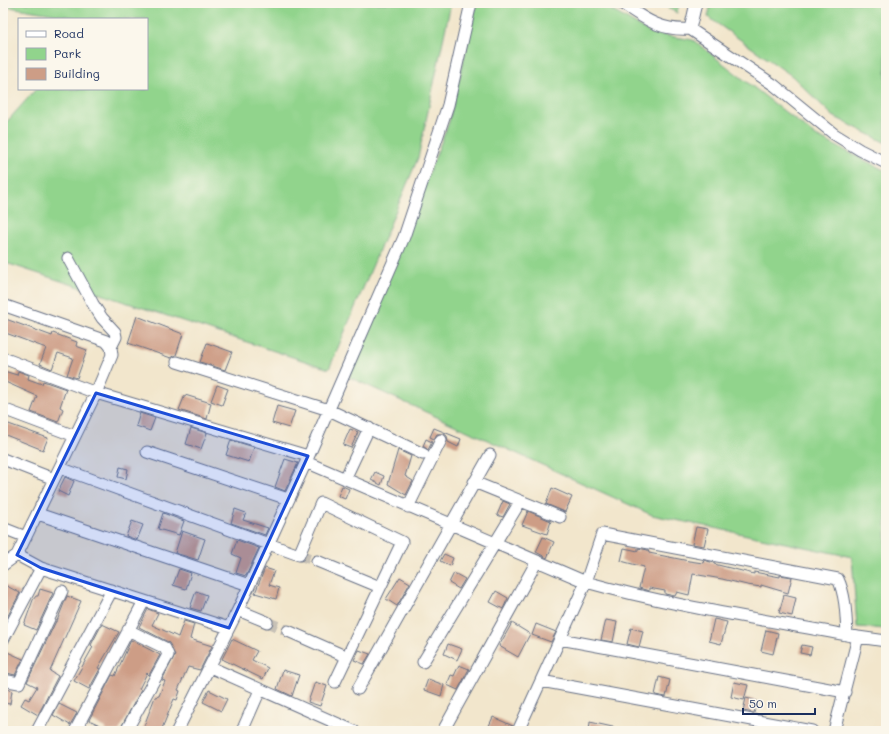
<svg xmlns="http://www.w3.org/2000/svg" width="889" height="734" viewBox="0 0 889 734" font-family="Mali,sans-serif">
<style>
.green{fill:#91d48c;stroke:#568275}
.building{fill:#cd9d86}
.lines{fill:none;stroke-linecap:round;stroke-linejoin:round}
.minor-tunnel{stroke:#c7c1b6;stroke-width:11;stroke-dasharray:11 5.5;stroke-linecap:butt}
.minor-casing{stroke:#666f84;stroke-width:13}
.minor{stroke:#fff;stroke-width:11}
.marked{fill:#1d4ed8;fill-opacity:0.2;stroke:#1d4ed8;stroke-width:3;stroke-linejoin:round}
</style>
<rect width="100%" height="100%" fill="#fbf7ec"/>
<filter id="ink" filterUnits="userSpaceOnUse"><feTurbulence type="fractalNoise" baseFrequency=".025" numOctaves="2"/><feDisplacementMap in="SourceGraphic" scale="8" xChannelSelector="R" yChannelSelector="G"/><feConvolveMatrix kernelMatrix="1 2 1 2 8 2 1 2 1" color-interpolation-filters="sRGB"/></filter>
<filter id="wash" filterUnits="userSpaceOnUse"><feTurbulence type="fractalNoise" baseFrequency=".012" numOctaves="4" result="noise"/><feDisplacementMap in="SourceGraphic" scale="16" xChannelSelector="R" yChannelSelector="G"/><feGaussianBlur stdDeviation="0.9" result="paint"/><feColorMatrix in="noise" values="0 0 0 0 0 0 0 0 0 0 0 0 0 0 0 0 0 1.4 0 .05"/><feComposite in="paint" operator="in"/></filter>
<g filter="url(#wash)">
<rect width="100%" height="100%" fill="#f2e6cc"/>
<path class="green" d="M3 3H451L418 158 329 369 3 262V126L36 89H147V19H84L3 6Z
M477 3H599L651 33 693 40 816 136 886 171V629L857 627 852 557 652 515 349 377 449 122Z
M660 3H679L677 13Z
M711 3H886V143L833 116 792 76 708 17Z"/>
<g id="blocks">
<path class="building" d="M137 316 183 334 176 355 171 358 128 343Z
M3 318 52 336 53 333 77 342 76 346 87 350 77 378 67 375 73 358 58 353 52 369 40 364 46 348 3 332Z
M207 343 232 352 225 370 200 362Z
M4 371 17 375 18 371 29 375 28 379 42 384 43 381 66 389 60 407 63 409 58 422 31 412 37 396 3 381Z
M217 385 228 389 222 405 211 401Z
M185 395 211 403 207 419 179 410Z
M277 406 295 411 289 428 272 423Z
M140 413 155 418 150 431 136 426Z
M3 422 48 438 43 450 3 434Z
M191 428 207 433 201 449 186 444Z
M434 428 461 439 458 447 448 442 447 436 444 434H437L434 439 430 437Z
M350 429 358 432 351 448 343 445Z
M426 439 432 442 428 450 423 446Z
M231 440 254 447 249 462 226 455Z
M398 450 411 456 405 476 413 481 406 495 388 484Z
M285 459 298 463 285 491 275 487Z
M120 467 128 469 126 479 118 477Z
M375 472 384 476 381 485 371 480Z
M65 477 74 481 68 496 58 491Z
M342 486 349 489 345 499 338 496Z
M552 488 572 497 565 512 546 504Z
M503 501 510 504 503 517 497 515Z
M235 509 246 513 243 520 268 528 265 535 231 523Z
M528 511 551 521 547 534 522 525Z
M163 513 184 521 179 535 158 529Z
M132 521 143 525 137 540 126 536Z
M696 527 708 529 704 546 692 544Z
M182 531 205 539 198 560 175 553Z
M543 537 554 542 547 558 536 552Z
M237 540 259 548 246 576 236 573 241 558 232 554Z
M624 548 638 551V548L648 550 649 553 689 561 703 563 704 560 714 563V564L754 574V572L780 577V575L792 577 788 593 761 585V587L747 585 722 579 693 574 689 595 677 592 675 596 665 594V591L649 588V591L639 588 644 567 621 561Z
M444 554 453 558 450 566 440 561Z
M265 568 274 571 269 585 279 588 276 599 255 593Z
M179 569 191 573 186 589 173 585Z
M454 573 465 579 459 589 449 583Z
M400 577 410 583 397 606 386 599Z
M3 584 20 593 3 625Z
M40 589 53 593 36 630 24 625 33 600 36 596H38Z
M196 591 207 595 201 611 190 608Z
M496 591 508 598 503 609 490 602Z
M784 595 796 598 792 616 779 613Z
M67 596 81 601 50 671 58 676 38 715 21 705 25 698 29 700 37 687 27 682 56 621H57Z
M148 609 158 613 152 625 178 637 184 621 194 624 190 639 212 646 200 670 188 667 178 690 180 691 177 700 174 699 161 731H142L155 697 159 696 165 681 162 680 175 655 168 642 139 627Z
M714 619 727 622 721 644 709 641Z
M606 620 617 622 613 642 601 640Z
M512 623 530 634 518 657 499 646Z
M102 624 119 632 98 668 100 669 89 689 74 681 93 647 91 645Z
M536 624 556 632 551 642 532 635Z
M631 628 643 631 639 647 627 644Z
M766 630 778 633 773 654 761 651Z
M232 639 257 651 252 660 268 668 263 679 222 659Z
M131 640 160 655 149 675 147 673 139 689 141 690 119 731H105L106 728 89 720 112 675 115 676Z
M448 644 462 649 457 660 444 654Z
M802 645 812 647 810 655 800 653Z
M3 650 23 659 15 675 3 672Z
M359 650 370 654 364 664 354 660Z
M459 665 469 669 458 690 447 685 451 675 454 676Z
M283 670 299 675 292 696 277 689Z
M659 677 670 680 666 697 655 695Z
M428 679 444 685 441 696 424 690Z
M315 682 327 686 320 706 308 702Z
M734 682 748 685 744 700 731 697Z
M3 687 12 691 10 704 3 703Z
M209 690 227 699 221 711 203 702Z
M746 698 757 701 754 713 743 711Z
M59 704 77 713 70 725 53 715Z
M493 717 513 726 511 731H494L488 728Z
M590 722 617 728 616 731H589Z"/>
</g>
</g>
<g filter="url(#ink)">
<use href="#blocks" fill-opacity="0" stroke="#666f84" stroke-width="1"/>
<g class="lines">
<path class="minor-tunnel" d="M299 555 317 561
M267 622 288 631"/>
<defs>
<path id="minor" d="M621 3C645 19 660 31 690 29
M696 3 690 29 774 85 834 134 860 150 886 163
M68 258 93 304 102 318 115 332 116 337 111 347
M3 305 106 341 111 347 112 355 96 393 17 555 41 568 229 628
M3 358 96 393 308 456
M177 362 329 410 423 454
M3 409 75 436
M147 452 288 499
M3 459 54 479
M306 462 586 582 518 731
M60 468 299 555 321 503 402 542 335 682
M345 479 369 428
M474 482 560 517
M408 507 441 440
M38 514 249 585
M3 528 26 537
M317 561 380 587
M3 565 17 555
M238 610 267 622
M288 631 347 657
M847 635C846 617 846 596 838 579L602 534 586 582C671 606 760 619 847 635L858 637
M560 639 845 692
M3 640 41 568
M423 662 520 502
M210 667 354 731
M3 680 19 683 62 591
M541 681 812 731
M358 689 490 455
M37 731 112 590
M75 731 144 601
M126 731 168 655 165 648 128 630
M177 731 238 610 306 462 404 237 448 105 471 3
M242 731 260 690
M443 731 537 561
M834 731 858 637 886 641"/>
</defs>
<use href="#minor" class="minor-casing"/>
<use href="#minor" class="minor"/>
</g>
</g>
<path class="marked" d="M96 393 308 456 229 628 41 568 17 555Z"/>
<rect width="889" height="734" fill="none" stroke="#fbf7ec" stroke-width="16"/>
<rect x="18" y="18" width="130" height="72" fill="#fbf7ec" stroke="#a1a7b3"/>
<rect x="26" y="31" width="20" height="6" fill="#ffffff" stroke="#a1a7b3"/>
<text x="54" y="38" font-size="12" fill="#1b2f5e">Road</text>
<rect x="26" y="48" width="20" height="12" fill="#91d48c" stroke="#a1a7b3"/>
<text x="54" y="58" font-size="12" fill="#1b2f5e">Park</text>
<rect x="26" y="68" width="20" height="12" fill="#cd9d86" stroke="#a1a7b3"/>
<text x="54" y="78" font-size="12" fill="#1b2f5e">Building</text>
<path d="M743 708v6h72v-6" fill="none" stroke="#1b2f5e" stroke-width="2"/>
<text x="749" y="708" font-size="12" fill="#1b2f5e" stroke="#fbf7ec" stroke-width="3" paint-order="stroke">50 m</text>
</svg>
